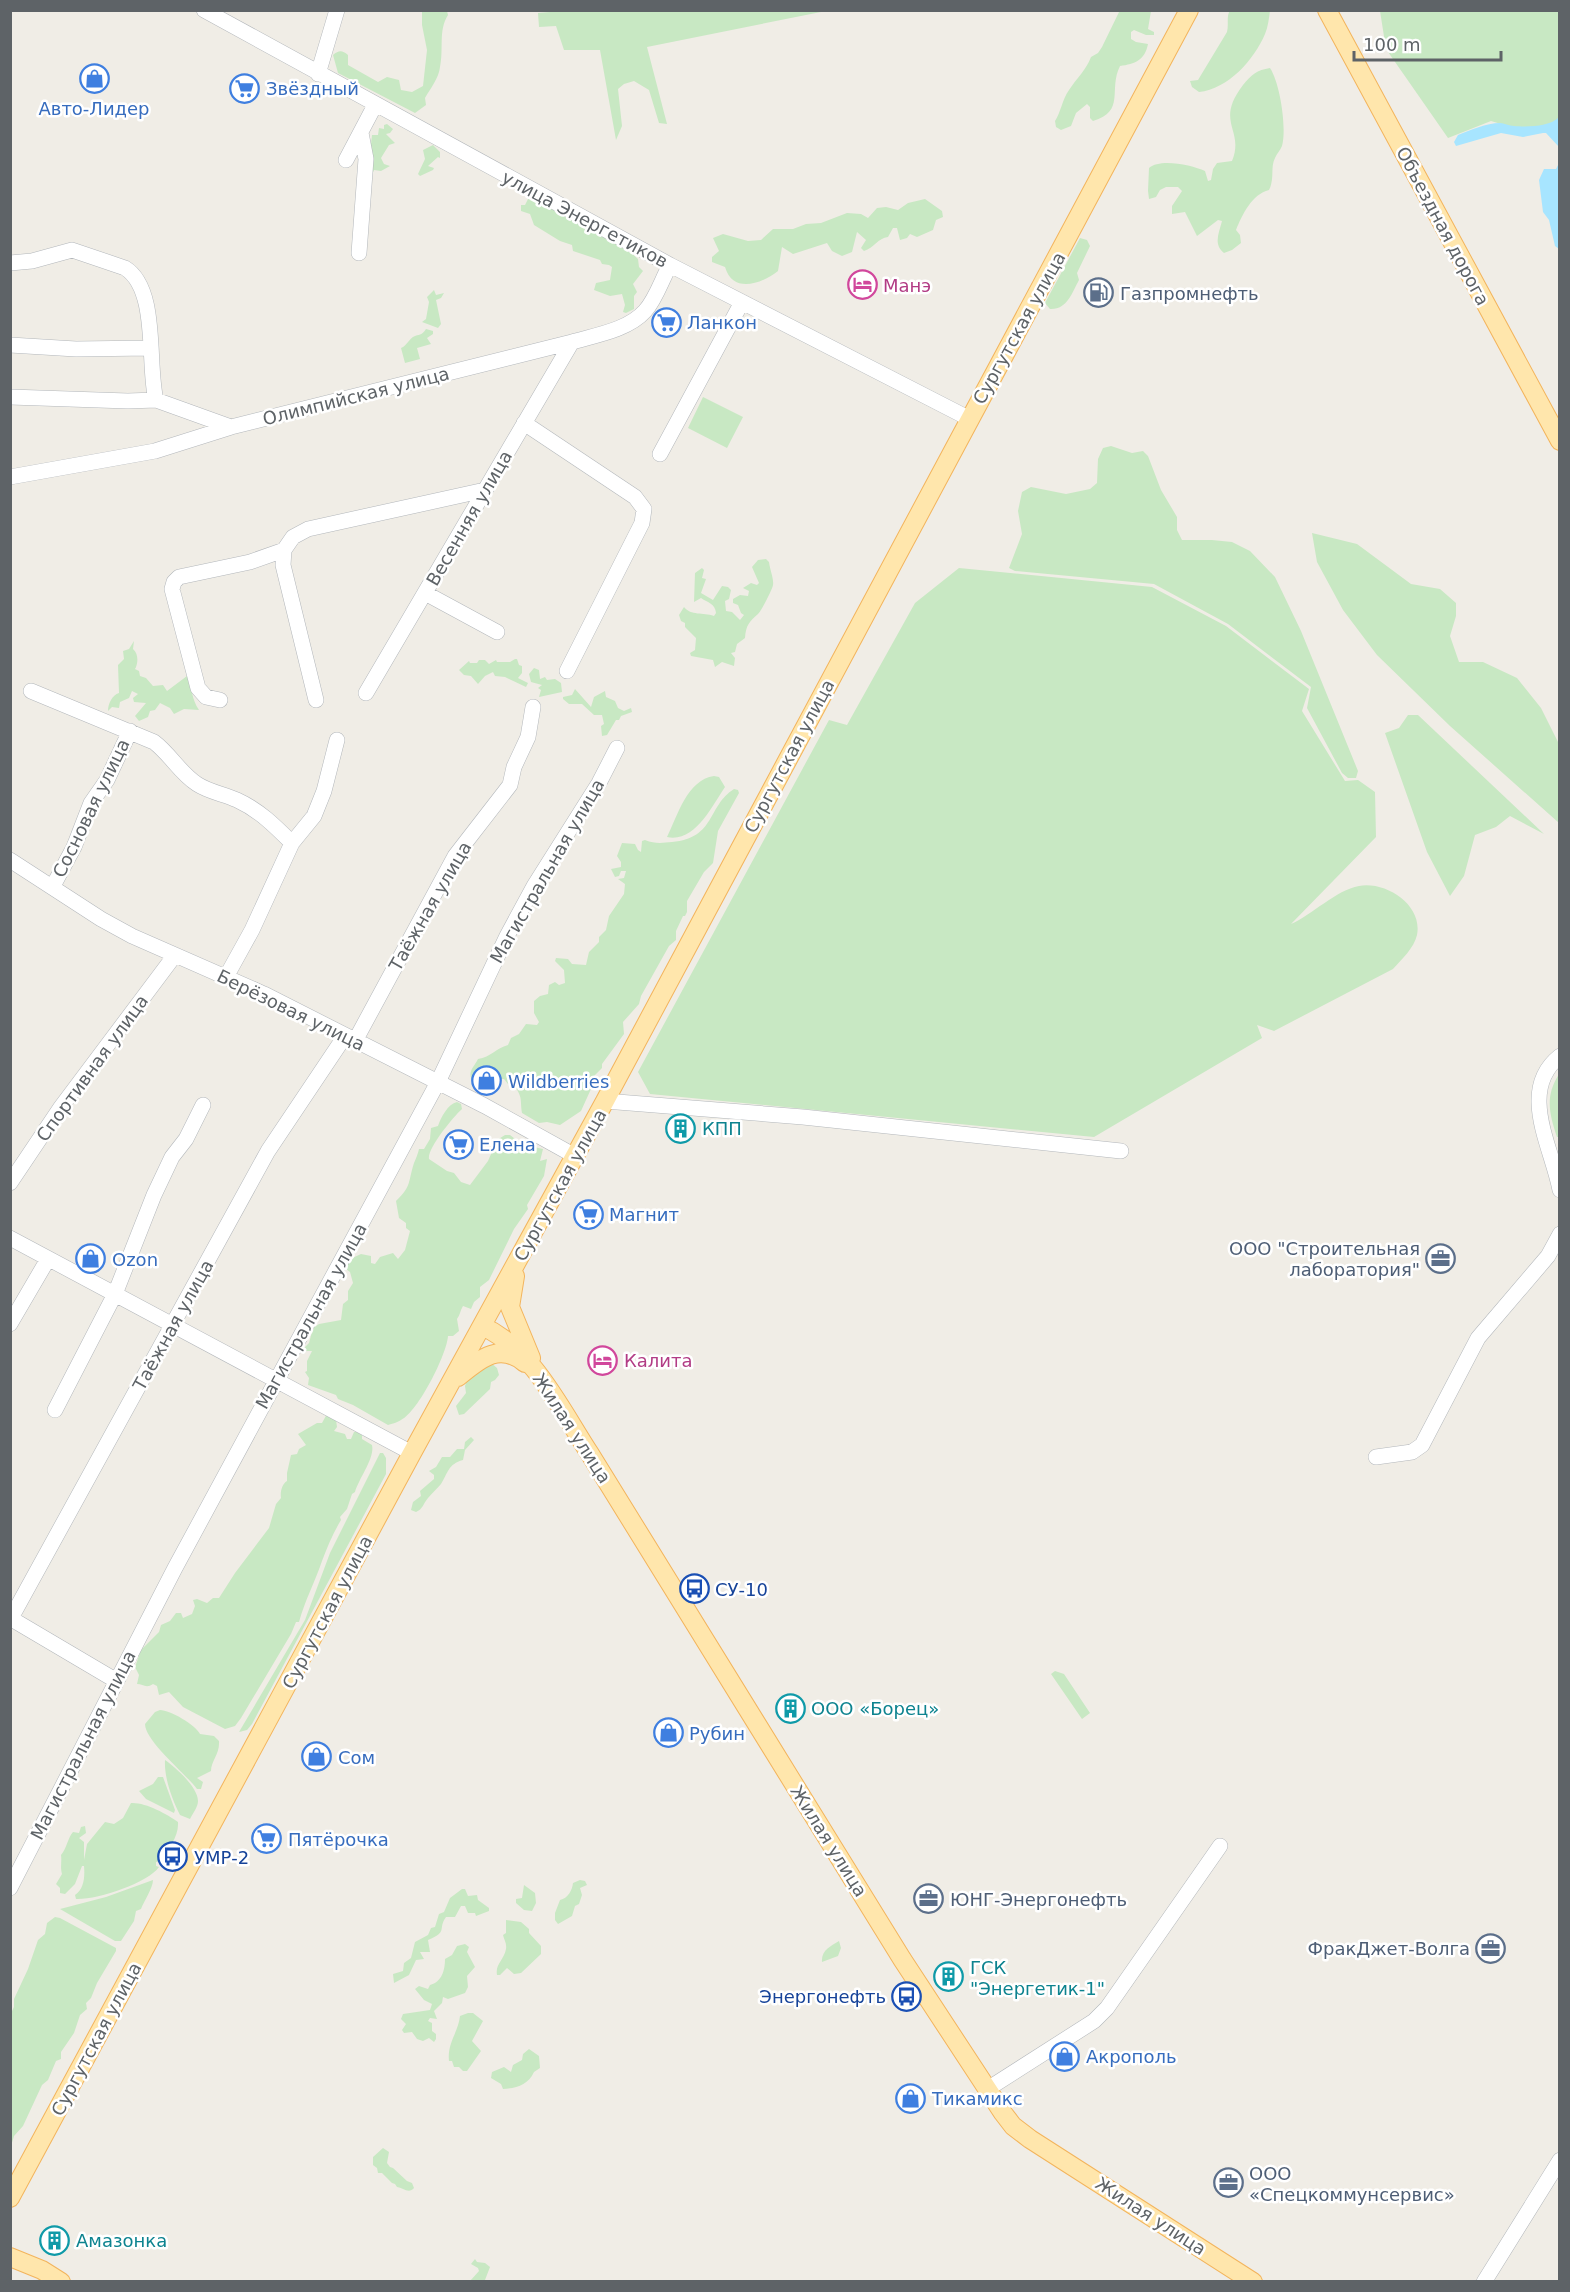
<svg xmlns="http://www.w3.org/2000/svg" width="1570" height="2292" viewBox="0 0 1570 2292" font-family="'DejaVu Sans',sans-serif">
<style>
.green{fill:#c8e8c3}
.water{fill:#a7e5ff}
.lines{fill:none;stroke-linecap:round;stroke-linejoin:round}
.minor-casing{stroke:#b3b7bb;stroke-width:16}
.major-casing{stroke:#f3b45c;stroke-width:20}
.minor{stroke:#fff;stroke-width:15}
.major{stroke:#ffe6ac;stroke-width:18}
.labels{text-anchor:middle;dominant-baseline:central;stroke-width:5;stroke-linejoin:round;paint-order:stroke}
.shop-label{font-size:18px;fill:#366cbe;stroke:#fff;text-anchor:start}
.street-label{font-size:18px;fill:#5e6367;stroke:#fff}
.hotel-label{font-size:18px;fill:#b23c85;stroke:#fff;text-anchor:start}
.service-label{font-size:18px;fill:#4e5e75;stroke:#fff;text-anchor:start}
.culture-label{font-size:18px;fill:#0d838f;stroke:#fff;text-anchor:start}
.transit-label{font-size:18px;fill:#164399;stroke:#fff;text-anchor:start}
</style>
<rect width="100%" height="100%" fill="#f0ede6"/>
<path class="green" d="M1120 10 1151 11 1148 29 1154 32V35H1146L1134 30 1131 32V39L1136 42 1148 44C1145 60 1135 64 1120 66 1108 90 1126 111 1093 121L1090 118V107L1087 104 1076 113 1071 126 1061 130 1056 127 1055 121C1061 112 1062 100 1069 90 1077 78 1086 70 1091 57L1098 53 1102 47Z
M1230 10 1270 11C1269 18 1268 27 1265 34 1254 60 1228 89 1199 92L1192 87 1190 81 1198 80 1227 32C1229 24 1226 17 1230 10Z
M422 11H447L448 15C438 31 444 48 440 67 439 78 430 89 425 98L426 105 415 113 338 73 333 55C339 50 342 50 348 55V65L378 82 387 77 399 80 401 90 412 92 423 86 427 50 422 25Z
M561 11V10L826 11 647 47 667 124 659 123 649 90 634 81 624 84 618 89 622 126 616 140 600 50H564L556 26 539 27 538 13Z
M1380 11H1559V126L1528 132 1491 121 1448 138 1386 49Z
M1270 68C1280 83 1287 128 1282 146 1280 151 1277 153 1275 158 1270 168 1275 178 1269 190 1252 194 1242 215 1236 230L1240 235 1241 243 1232 250 1224 253C1213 244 1219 233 1222 221L1218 220 1197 236 1185 212 1172 214V206L1182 191 1178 187H1166L1160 190 1156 197 1149 199 1148 191 1149 168C1160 158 1192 165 1205 171L1208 181 1211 180 1213 169 1217 163 1232 161C1245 129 1214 123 1243 85 1251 75 1257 70 1270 68Z
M387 124 393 129 390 133 386 134 395 143 389 145 381 158 384 164 390 166 381 171 374 170 370 180 367 179 372 135H378L379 128 384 129V125Z
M433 145 440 152V158L438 157 428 166 434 168 433 170 420 176 418 174 425 159 423 150Z
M528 199 535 200 623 245 638 259 639 267 643 271 633 284 637 292 634 296V309L626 313 623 312 625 305 622 294 610 296 594 290 596 283 610 280 612 267 609 265 602 264 600 260 573 251 572 245 560 241 534 225 530 214 521 211V205H525Z
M925 199 942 211 943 217 936 220 933 230 917 237 910 234 907 238 900 240 897 228H893L888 237C878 238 874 248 864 251L861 248 866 240 857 232 852 252 842 256 832 251 827 243 793 254 782 247 778 271C761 284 733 294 725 267L712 262V257L719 251 713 238 723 234 748 241 761 240 773 229H793L806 224 821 223 847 213 861 214 868 218 877 208 886 207 898 210 908 203Z
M1080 238 1087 240 1090 246 1077 273 1079 280C1072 293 1067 310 1050 309L1045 303Z
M434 290 436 295 444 293 441 298 436 300 441 324 438 328 422 322 426 319 429 302 427 297Z
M426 329 433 331V334L427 338 431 344 417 348 420 359 405 363 401 348C407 346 409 338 415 336 421 334 422 335 426 329Z
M703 397 743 417 727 448 688 428Z
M1111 446 1132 453 1143 451 1148 456 1161 490 1177 517V530L1182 540H1212L1232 542 1250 551 1275 577 1301 631 1358 771 1356 778H1348L1342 773 1307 708 1311 687 1228 624 1154 584 1015 571 1009 568 1022 534 1018 511 1022 492 1031 487 1066 494 1090 489 1097 483 1098 459 1103 448Z
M1312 533 1357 544 1411 584 1440 589 1456 603V616L1450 636 1459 662H1483L1517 678 1541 708 1559 744V823L1450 726 1377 655 1343 610 1317 562Z
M766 559 769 562C770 570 774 579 773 585 773 588 761 612 758 614 749 622 746 625 745 638L737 644 735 652 731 653 735 658 734 666 722 662 715 667 713 660 691 656 690 653 695 650 696 638 685 627V623L681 621 679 615 684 607C691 616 703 612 714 616L716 613C715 603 708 603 701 598L694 602 695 573 702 568 704 570 702 578 706 579 701 593 713 600 722 586 728 587 731 590 729 599 725 601 726 611 732 612 740 620 744 615 741 613 738 605 733 603V599L740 595 748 596 749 591 743 588 751 583 757 585 759 583 752 567 758 560Z
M959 568 1152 587 1226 626 1309 689 1302 711 1345 781 1358 780 1375 792 1376 837 1291 924C1312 915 1336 890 1359 886 1386 881 1423 905 1417 935 1414 948 1402 959 1393 969L1274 1031 1257 1025 1262 1038 1094 1137 650 1094 638 1072 829 720 847 725 915 603Z
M134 641 133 649C139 654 138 664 135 669L139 671 140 676 146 678 153 686 163 685 167 691 187 676C193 690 191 698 199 710L184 709 174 714 170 708 160 703 155 710 150 711 148 717 139 721 135 716 146 703 134 702 133 698 138 694 132 691 129 698 120 702 119 708 112 707 108 711C108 704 112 695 119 693L118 665 124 659 123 651 129 649Z
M515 659H517L519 665 522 666V673L518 678 528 683 526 687 505 677 495 676 493 672 485 676 478 684 471 676 464 675 459 670 469 661 470 663H477L479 660H485L489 664 496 660 497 662H510Z
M534 668 539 670 540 679 545 677 547 680 555 679 561 683 562 692 539 697 541 690 538 688 542 685 531 682 529 674Z
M575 689 591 707 594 697 605 691 606 697 615 701 618 708 624 711 631 708 632 712 621 716 619 720H616L607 735 602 736 601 726 604 724 602 715H594L582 704H569L563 699V697L572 695Z
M1408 715H1418L1544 834 1510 816 1496 827 1475 835 1464 876 1450 896 1427 852 1385 733 1399 728Z
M714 776 719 777 725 787C712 806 695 843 667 837 678 815 687 780 714 776Z
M734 789 738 790 739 793 718 831 713 863 704 872 687 901V912L685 916H683L676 931V940L669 946 641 996 639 1004 623 1022 624 1034 602 1064V1068L595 1075 593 1089H591L581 1111 560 1125 547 1122 539 1123 522 1113C520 1099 523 1098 514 1085L508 1084 504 1079H498L496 1076 487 1075 473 1083C467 1071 473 1069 478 1059 491 1057 496 1048 508 1045L511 1038 519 1034 526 1024 537 1025 539 1022 534 1013V1001L540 996 548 994 549 985 555 982 559 985 565 983 564 970 555 961 556 958 568 959 572 964 586 965 589 952 599 942V937L606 930 609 916 624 894 625 884 618 879 624 878 626 871H621L619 876 615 877 611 869 621 867V862L617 856 622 843 635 844 638 850 641 852 642 841 645 840C655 844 662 843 672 842 716 838 707 806 734 789Z
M1559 1074 1560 1137H1557C1549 1113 1545 1096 1559 1074Z
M457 1102 461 1104 462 1109C453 1117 427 1149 429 1159L447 1171 454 1173 461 1182 470 1185 488 1161 497 1140 505 1135H510L519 1142 526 1140 533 1143 534 1147 543 1149 540 1161 547 1159 544 1176 527 1205 528 1209 514 1229 489 1280 480 1287V1297L474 1302 471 1309 463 1306C460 1311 460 1315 457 1319L459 1331 453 1336H448C447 1354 418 1412 401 1420 398 1422 392 1424 388 1425L353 1405 338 1399 336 1395 308 1385 309 1378 305 1372 307 1371V1361L312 1351H305L304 1348 309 1343 313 1328 319 1324 341 1320 343 1304 348 1300V1291L353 1283 350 1272 346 1269 348 1260 361 1254 371 1256V1263L375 1264 380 1257 393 1253 398 1259 405 1250 410 1231 406 1228V1223L399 1218 396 1201C412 1186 408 1181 414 1163 416 1158 418 1154 419 1149H424L430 1139 431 1128 438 1126C441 1117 448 1104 457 1102Z
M490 1362 497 1368 499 1375 495 1380 491 1382 490 1389 464 1414 459 1415 456 1406 466 1393 465 1386 467 1380 476 1375 474 1371Z
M328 1412 336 1420 337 1427 334 1431 345 1434 347 1439H351L354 1432H357L362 1435V1439L372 1445C375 1458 359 1478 355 1492L352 1494 347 1509 340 1517 341 1520C333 1533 327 1548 322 1561 315 1582 305 1600 299 1622H296L291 1634 241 1718 235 1726 225 1729 183 1707 169 1692 159 1695 157 1686 153 1684C146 1689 143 1684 137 1684L139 1675 135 1667 141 1650 159 1632 161 1625 170 1621 176 1613H181L183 1618 192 1614 195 1606 193 1600 197 1599 207 1603 213 1598H219L235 1573 269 1528 276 1504 281 1498C280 1492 282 1484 287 1481V1473L291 1455 297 1454 299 1449 306 1445 298 1434 317 1423H322Z
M471 1437 474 1440 465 1450 463 1460C448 1464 448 1473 441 1484 437 1489 432 1493 428 1498 423 1504 423 1509 416 1512L411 1510 413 1502 421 1496 420 1491 434 1479V1475L429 1471 436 1467 442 1457H450L457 1449H464L465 1442Z
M380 1453H383L386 1458V1474L252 1724 247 1730 239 1732 305 1620 330 1553Z
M1055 1671 1064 1674 1090 1713 1082 1719 1051 1674Z
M160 1710C170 1710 196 1725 200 1734L214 1736 219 1741C220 1754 211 1761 211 1771L197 1778 203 1782 201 1789H197C185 1773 145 1741 145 1724L155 1712Z
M165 1760C175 1767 198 1787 198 1801 198 1807 193 1813 190 1819L180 1815C172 1799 164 1778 165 1760Z
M158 1777H163L175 1810 174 1813 146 1799 139 1791 153 1784Z
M131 1803C145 1802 167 1814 178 1822 179 1838 168 1847 162 1861L156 1862V1866L159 1867C148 1883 97 1900 76 1899L75 1895C84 1889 85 1877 84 1866H82L75 1884 65 1894 60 1893V1888L56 1884 62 1874C60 1867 62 1862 61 1855 67 1848 68 1837 73 1832L79 1833 81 1827 85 1826 86 1833 79 1838 84 1842V1860L87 1844 105 1822 114 1824 123 1818Z
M153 1880C153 1888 144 1901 141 1909L136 1911 134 1921 121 1941H115L60 1909 106 1897Z
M580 1880 585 1881 587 1885 580 1888 582 1895 579 1904 575 1906 572 1916 558 1924 555 1920V1913L560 1900C568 1898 572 1891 573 1883Z
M524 1885 535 1893 536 1903 532 1911 524 1910 516 1903V1899L522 1898Z
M462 1889H465L468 1896 477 1895 478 1900 489 1908V1911L476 1916 475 1913H468L465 1906H461L455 1917H446C437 1930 449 1931 428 1940L430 1952H420L424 1959 416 1960 409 1975 394 1983 393 1974 403 1971 404 1963 411 1958 415 1942 428 1935 431 1928 435 1927 439 1914 444 1912 450 1898Z
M55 1917 60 1918 116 1948V1951L97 1983 91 1998 86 2003 87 2009 80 2015 74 2033 61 2052V2059L56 2061 48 2080 42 2085 23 2126 14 2136 11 2146 10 2015 14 2007V1999L28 1969 38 1940 45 1934 47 1923Z
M506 1920 521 1922 529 1929V1933L541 1946V1954L521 1973 514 1974 507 1968 500 1975H497C495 1964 504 1960 506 1949 507 1943 504 1940 503 1935L506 1933Z
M839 1941 841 1948 838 1956 822 1962C821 1950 831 1946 839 1941Z
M465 1944 469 1947 467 1952 475 1967 467 1976 468 1987 465 1993 448 1999 443 1997 442 2003 434 2011 437 2019 430 2018 428 2021 432 2023V2031L436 2034V2039L434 2042 429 2038 423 2041 417 2039 412 2032 404 2033 402 2030 406 2024 401 2019 403 2014 430 2010 432 2004 424 2000 415 1989 419 1986 428 1989 430 1985C442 1982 445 1970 445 1959L452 1955 457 1946Z
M468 2013H473L483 2021 472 2041 481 2051 467 2071H463L459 2067H454L452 2061H449C447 2043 458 2033 460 2016Z
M529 2049 539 2056 540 2068 534 2072C528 2085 517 2088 503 2089L501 2084 491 2078 492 2072 504 2067 511 2072 513 2065 522 2060 523 2054Z
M383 2148 389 2152 387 2163 390 2167 393 2168 407 2181 412 2183 414 2188C409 2194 403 2188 397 2187L395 2184 392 2183 382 2173H378L377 2168 373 2165V2157Z
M475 2259 477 2262 485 2263 490 2267 485 2280 470 2281 479 2271 478 2268 471 2264Z"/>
<path class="water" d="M1559 117V147L1546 133H1543L1523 137 1501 133 1456 146 1454 142 1458 135C1471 130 1486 123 1500 123 1504 123 1509 126 1514 126 1527 127 1550 127 1559 117Z
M1559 163V269V249L1555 246 1549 220 1543 212 1539 180 1544 169H1556Z"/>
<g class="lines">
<defs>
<path id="minor" d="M204 10 670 265 970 419
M318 74 337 10
M346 160 375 105
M359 253 366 159 361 133
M10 263 32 261 72 250 125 268C159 289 147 365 156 400
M10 345 76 349 150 348
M10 397 128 401 156 400 231 427
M524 423 635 497 644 509 642 523 567 671
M660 454 742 302
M10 477 155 451 231 427 572 342C596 335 628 330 645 311 656 299 662 279 670 265
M284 550 293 537 308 529 485 490
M284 550 283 565 316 700
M425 593 497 632
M31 691 154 742C170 754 180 773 197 784 209 792 224 794 237 800 259 810 275 826 292 843
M366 693 572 342
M220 700 206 697 198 688 172 589 174 582 179 577 250 562 284 550
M10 860 101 919 132 936 264 994 485 1106 575 1156
M53 886 74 847 91 803 107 780 130 731
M226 977 252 930 292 843 314 816 324 791 337 740
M355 1041 455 856 510 785 514 767 528 737 533 707
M1560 1056C1517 1090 1552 1147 1560 1190
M605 1101 803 1117 1121 1151
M10 1183 61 1107 175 955
M10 1238 412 1453
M10 1324 48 1259
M55 1410 115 1294 154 1195 172 1157 186 1139 203 1105
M1376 1457 1412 1452 1422 1445 1478 1338 1548 1256 1560 1234
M10 1618 115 1680
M10 1620 268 1151 345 1036
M10 1888 175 1568 438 1082 507 936 534 886 599 783 617 748
M986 2090 1094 2021 1107 2008 1220 1846
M1484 2282 1560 2160"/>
<path id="major" d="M1327 10 1560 441
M515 1276 510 1307 531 1358
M482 1326C533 1349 561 1410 590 1454L902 1959 1003 2113 1013 2126 1030 2139 1253 2282
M458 1377C479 1360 499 1341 525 1363
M10 2198 412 1453 605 1101 1189 10
M10 2257 42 2270 61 2282"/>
</defs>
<use href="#minor" class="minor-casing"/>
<use href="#major" class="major-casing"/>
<use href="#minor" class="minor"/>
<use href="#major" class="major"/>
</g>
<defs>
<symbol id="shop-ring" viewBox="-11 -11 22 22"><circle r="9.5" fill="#fff" stroke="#3f7fe0" stroke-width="1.5"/><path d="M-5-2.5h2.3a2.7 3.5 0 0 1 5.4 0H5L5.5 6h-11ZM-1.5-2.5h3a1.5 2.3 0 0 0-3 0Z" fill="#3f7fe0"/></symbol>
<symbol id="supermarket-ring" viewBox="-11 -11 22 22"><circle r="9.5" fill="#fff" stroke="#3f7fe0" stroke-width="1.5"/><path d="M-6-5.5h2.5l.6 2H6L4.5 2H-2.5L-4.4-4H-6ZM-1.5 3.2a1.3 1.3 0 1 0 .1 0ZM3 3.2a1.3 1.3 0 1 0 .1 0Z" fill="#3f7fe0"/></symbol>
<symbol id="hotel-ring" viewBox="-11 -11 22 22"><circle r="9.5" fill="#fff" stroke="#d1479c" stroke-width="1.5"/><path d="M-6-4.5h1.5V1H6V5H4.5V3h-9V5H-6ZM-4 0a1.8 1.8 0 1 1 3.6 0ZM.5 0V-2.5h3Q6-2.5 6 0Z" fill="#d1479c"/></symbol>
<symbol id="fuel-ring" viewBox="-11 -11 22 22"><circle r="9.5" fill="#fff" stroke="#5c6f8a" stroke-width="1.5"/><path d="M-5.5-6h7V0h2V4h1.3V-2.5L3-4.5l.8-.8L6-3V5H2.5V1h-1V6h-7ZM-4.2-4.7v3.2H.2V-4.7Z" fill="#5c6f8a"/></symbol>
<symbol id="building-ring" viewBox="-11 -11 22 22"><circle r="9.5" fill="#fff" stroke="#0f9aa8" stroke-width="1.5"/><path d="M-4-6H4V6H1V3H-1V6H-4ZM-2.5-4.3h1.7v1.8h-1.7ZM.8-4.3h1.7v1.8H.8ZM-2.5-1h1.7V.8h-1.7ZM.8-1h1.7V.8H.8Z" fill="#0f9aa8"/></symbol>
<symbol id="office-ring" viewBox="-11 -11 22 22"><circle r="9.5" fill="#fff" stroke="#5c6f8a" stroke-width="1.5"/><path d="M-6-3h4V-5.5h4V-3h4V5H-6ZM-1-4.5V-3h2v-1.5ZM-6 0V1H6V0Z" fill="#5c6f8a"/></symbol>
<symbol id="bus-ring" viewBox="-11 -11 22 22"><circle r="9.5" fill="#fff" stroke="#1a4fb4" stroke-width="1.5"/><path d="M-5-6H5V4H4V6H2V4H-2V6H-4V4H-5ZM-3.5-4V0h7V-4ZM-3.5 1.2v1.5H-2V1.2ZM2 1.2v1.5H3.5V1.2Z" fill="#1a4fb4"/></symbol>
</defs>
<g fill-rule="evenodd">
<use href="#shop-ring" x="78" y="62" width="33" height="33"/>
<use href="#supermarket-ring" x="228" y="72" width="33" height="33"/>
<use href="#hotel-ring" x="846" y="268" width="33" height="33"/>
<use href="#fuel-ring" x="1082" y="276" width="33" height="33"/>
<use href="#supermarket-ring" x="650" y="306" width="33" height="33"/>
<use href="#shop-ring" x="470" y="1064" width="33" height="33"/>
<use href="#building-ring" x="664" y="1112" width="33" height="33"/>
<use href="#supermarket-ring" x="442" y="1128" width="33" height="33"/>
<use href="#supermarket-ring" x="572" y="1198" width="33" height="33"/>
<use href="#office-ring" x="1424" y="1242" width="33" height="33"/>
<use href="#shop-ring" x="74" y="1242" width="33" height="33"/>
<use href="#hotel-ring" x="586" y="1344" width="33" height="33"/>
<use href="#bus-ring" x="678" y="1572" width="33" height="33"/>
<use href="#building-ring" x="774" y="1692" width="33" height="33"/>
<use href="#shop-ring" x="652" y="1716" width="33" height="33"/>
<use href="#shop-ring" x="300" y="1740" width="33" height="33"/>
<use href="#supermarket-ring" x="250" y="1822" width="33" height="33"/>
<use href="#bus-ring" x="156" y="1840" width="33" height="33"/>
<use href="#office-ring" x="912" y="1882" width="33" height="33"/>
<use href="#office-ring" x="1474" y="1932" width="33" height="33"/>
<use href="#building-ring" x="932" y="1960" width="33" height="33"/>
<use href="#bus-ring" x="890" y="1980" width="33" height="33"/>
<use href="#shop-ring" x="1048" y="2040" width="33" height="33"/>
<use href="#shop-ring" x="894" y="2082" width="33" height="33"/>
<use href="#office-ring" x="1212" y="2166" width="33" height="33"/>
<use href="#building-ring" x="38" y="2224" width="33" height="33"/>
</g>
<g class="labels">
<g class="shop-label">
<text x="266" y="88">Звёздный</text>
<text x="94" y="108" text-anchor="middle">Авто-Лидер</text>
<text x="687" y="322">Ланкон</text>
<text x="508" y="1081">Wildberries</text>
<text x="479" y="1144">Елена</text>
<text x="609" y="1214">Магнит</text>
<text x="112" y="1259">Ozon</text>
<text x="689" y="1733">Рубин</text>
<text x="338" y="1757">Сом</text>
<text x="288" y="1839">Пятёрочка</text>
<text x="1086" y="2056">Акрополь</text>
<text x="932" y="2098">Тикамикс</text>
</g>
<g class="street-label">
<text transform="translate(585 219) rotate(28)">улица Энергетиков</text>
<text transform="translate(1443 226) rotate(62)">Объездная дорога</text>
<text transform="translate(1019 328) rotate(-61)">Сургутская улица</text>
<text transform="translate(356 396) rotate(-14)">Олимпийская улица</text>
<text transform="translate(469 518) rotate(-60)">Весенняя улица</text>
<text transform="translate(789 756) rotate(-62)">Сургутская улица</text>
<text transform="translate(91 808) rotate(-64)">Сосновая улица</text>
<text transform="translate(547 871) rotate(-60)">Магистральная улица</text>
<text transform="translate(430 906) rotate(-60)">Таёжная улица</text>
<text transform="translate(291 1010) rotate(26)">Берёзовая улица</text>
<text transform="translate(92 1068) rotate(-54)">Спортивная улица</text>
<text transform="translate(560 1185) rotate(-61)">Сургутская улица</text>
<text transform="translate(311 1316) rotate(-61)">Магистральная улица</text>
<text transform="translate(173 1325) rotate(-61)">Таёжная улица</text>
<text transform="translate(572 1428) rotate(57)">Жилая улица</text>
<text transform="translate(327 1612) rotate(-62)">Сургутская улица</text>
<text transform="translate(83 1745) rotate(-63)">Магистральная улица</text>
<text transform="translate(829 1841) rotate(58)">Жилая улица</text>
<text transform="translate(96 2039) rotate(-62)">Сургутская улица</text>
<text transform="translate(1151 2216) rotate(33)">Жилая улица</text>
</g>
<g class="hotel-label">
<text x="883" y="285">Манэ</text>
<text x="624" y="1360">Калита</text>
</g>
<g class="service-label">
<text x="1120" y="293">Газпромнефть</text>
<text x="1420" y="1248" text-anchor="end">ООО "Строительная<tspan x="1420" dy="21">лаборатория"</tspan></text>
<text x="950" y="1899">ЮНГ-Энергонефть</text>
<text x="1470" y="1948" text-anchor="end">ФракДжет-Волга</text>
<text x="1249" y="2173">ООО<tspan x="1249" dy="21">«Спецкоммунсервис»</tspan></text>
</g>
<g class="culture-label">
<text x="702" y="1128">КПП</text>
<text x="811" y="1708">ООО «Борец»</text>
<text x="970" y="1967">ГСК<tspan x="970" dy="21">"Энергетик-1"</tspan></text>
<text x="76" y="2240">Амазонка</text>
</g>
<g class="transit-label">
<text x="715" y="1589">СУ-10</text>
<text x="194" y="1857">УМР-2</text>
<text x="886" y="1996" text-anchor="end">Энергонефть</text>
</g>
</g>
<rect width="1570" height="2292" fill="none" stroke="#5e6367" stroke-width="24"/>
<path d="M1354 51v9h147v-9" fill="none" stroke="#5e6367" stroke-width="3"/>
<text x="1363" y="51" font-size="18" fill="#5e6367" stroke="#ffffff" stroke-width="4.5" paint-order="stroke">100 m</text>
</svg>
